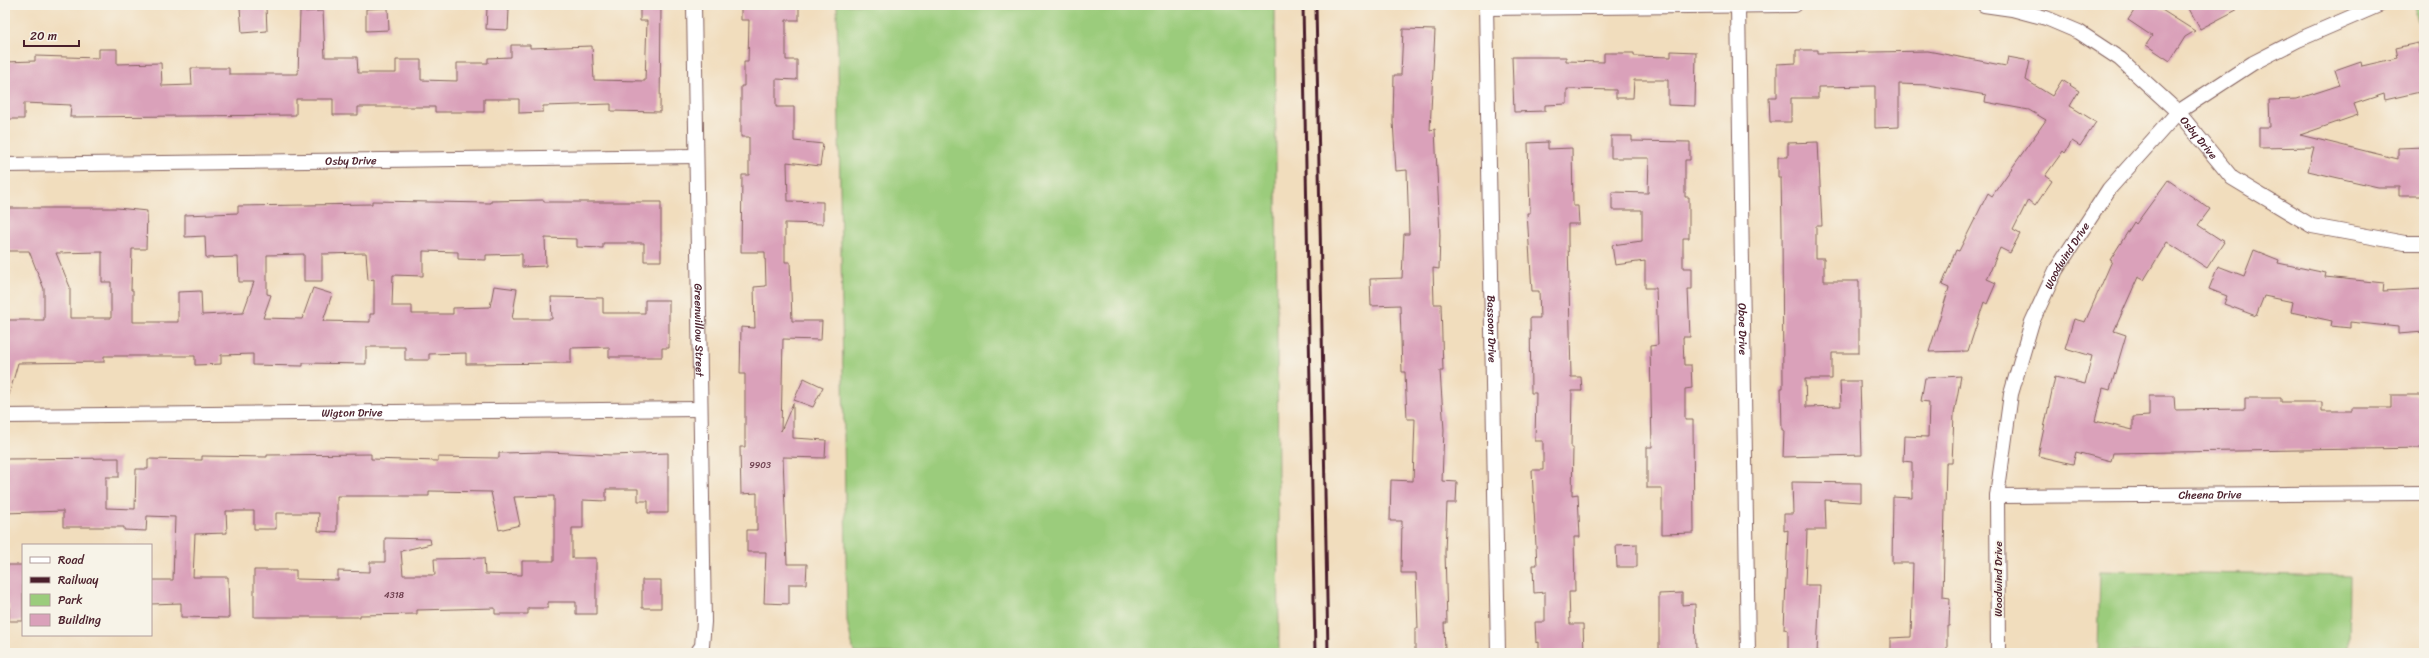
<svg xmlns="http://www.w3.org/2000/svg" width="2429" height="658" viewBox="0 0 2429 658" font-family="Sriracha,sans-serif">
<style>
.green{fill:#9bcc7c;stroke:#727654}
.building{fill:#daa1ba;fill-rule:evenodd}
.lines{fill:none;stroke-linecap:round;stroke-linejoin:round}
.street-casing{stroke:#84625e;stroke-width:16}
.street{stroke:#fff;stroke-width:14}
.rail{stroke:#4a1f2b;stroke-width:3}
.labels{text-anchor:middle;dominant-baseline:central;stroke-width:3.5;stroke-linejoin:round;paint-order:stroke}
.number-label{font-size:9px;fill:#6e404f}
.street-label{font-size:11px;fill:#4a1f2b;stroke:#f7f3e8}
</style>
<rect width="100%" height="100%" fill="#f7f3e8"/>
<filter id="ink" filterUnits="userSpaceOnUse"><feTurbulence type="fractalNoise" baseFrequency=".025" numOctaves="2"/><feDisplacementMap in="SourceGraphic" scale="8" xChannelSelector="R" yChannelSelector="G"/><feConvolveMatrix kernelMatrix="1 2 1 2 8 2 1 2 1" color-interpolation-filters="sRGB"/></filter>
<filter id="wash" filterUnits="userSpaceOnUse"><feTurbulence type="fractalNoise" baseFrequency=".012" numOctaves="4" result="noise"/><feDisplacementMap in="SourceGraphic" scale="16" xChannelSelector="R" yChannelSelector="G"/><feGaussianBlur stdDeviation="0.9" result="paint"/><feColorMatrix in="noise" values="0 0 0 0 0 0 0 0 0 0 0 0 0 0 0 0 0 1.4 0 .05"/><feComposite in="paint" operator="in"/></filter>
<g filter="url(#wash)">
<rect width="100%" height="100%" fill="#f1ddbd"/>
<path class="green" d="M837 5H1275L1279 653H854L847 621Z
M2417 5H2424V46L2416 14Z
M2100 571 2350 576 2349 653H2098Z"/>
<g id="blocks">
<path class="building" d="M640 5H661L660 112 611 111V104L543 106V112L519 113V99H484V112H435V107H358V115H333V99H296V115L70 117 71 105 24 103V119H5V62L35 61V56L99 58V49H117V64L161 63 162 86 192 85 191 68H229V74H298L300 12 323 11 325 57H357L358 73H396V60H421V80L457 81V63H488V58L511 57V45H530V48L592 46 594 80 645 81 647 21H640Z
M741 5H799V20H786V60H797V80L776 79V107H794V141L823 144 820 166 787 162 788 201 823 202V224L785 223V262H790L792 321H822L821 340 783 339 781 431 793 403V438L826 440 825 458 783 457 787 564H807L806 584H789V604L764 603 766 552H747V530H757V493L741 494 740 447H745V374H740L741 327 755 328 754 287 766 286 765 252H741L742 175H749V137H741V86H744V62H748L749 20H741Z
M2138 5H2154L2195 31 2185 37 2170 61 2146 45 2152 36 2128 20Z
M2187 5H2246L2200 29Z
M266 7 267 31 242 33 240 8Z
M388 8 389 30 366 31V9Z
M487 8 509 9 508 30 486 29Z
M1403 29 1435 30 1430 130 1435 129 1440 235 1439 269 1433 268 1434 304H1441L1443 371H1440L1444 430 1442 481 1457 482 1456 503H1447L1445 552 1447 623H1444L1445 650H1440V653H1415V628H1418L1416 573H1401L1402 521H1390L1391 480 1413 481 1415 419H1407L1405 372H1402L1400 305 1371 306 1370 279 1402 278 1404 234H1409L1407 170 1396 171 1393 121 1394 75H1401Z
M2418 43 2424 71V91L2385 100 2384 94 2354 104 2358 115 2300 135 2398 159V148L2424 147V196H2399V187H2378L2308 171 2314 147 2259 148V127H2270L2269 100 2297 99 2340 85 2335 70 2361 61 2362 66 2397 58 2395 48Z
M1796 50H1818V53L1928 51 2006 66 2008 57 2030 61 2026 80 2052 96 2062 80 2079 91 2070 106 2096 122 2080 146 2072 141 2065 153 2063 151 2045 176 2052 181 2035 206 2028 200 2013 230 2020 234 2010 253 2000 248 1987 279 1996 283 1987 304 1984 302 1968 351 1929 352 1949 288 1942 285 1956 250 1959 251 1988 193 1992 196 2046 120 2029 110 1985 102 1986 95 1928 85 1899 84V127L1875 128V86L1818 87V98H1791V122H1770L1769 97H1777V64L1796 63Z
M1671 51 1696 52 1695 106 1668 105V80H1634L1633 98H1616V90L1567 89V104L1545 105V111L1514 112 1512 57H1566V61L1604 62V53H1634V56L1671 57Z
M1611 136H1632V141L1690 142V160H1685V197H1689V238H1683V268H1692V289H1688L1690 337H1683L1684 365H1691L1692 388 1685 389V420H1693L1694 533 1662 534V488H1647V447H1652L1650 346 1658 345 1656 288H1645V261L1615 265 1612 245 1642 241V210H1612V192L1648 193 1649 158H1611Z
M1548 142V149L1572 148 1573 206H1578L1579 224H1568V240L1571 377H1581L1582 391H1572L1571 448H1573L1572 495 1578 494 1580 537H1574L1575 592H1569L1570 624H1583L1584 653H1539V642L1536 643 1535 622H1545V592L1534 593 1533 565H1537L1532 470H1543V441H1535L1536 393H1531L1530 318H1540L1539 291H1532L1527 213H1530L1528 143Z
M1818 142 1822 226H1816V258H1824V281H1859V353H1832V379H1805L1806 407 1841 406 1840 381H1860L1862 455 1783 457 1784 430H1782L1781 388H1783L1782 227 1781 178H1778V157H1788V143Z
M2168 180 2210 209 2198 225 2224 242 2207 268 2167 242 2144 280 2138 277 2114 331 2126 335 2110 390 2103 388 2095 421 2133 430V417L2149 416V396H2174L2175 410 2245 409V398H2281V402H2322V411H2352V408H2391V395H2424V448L2113 453 2111 461 2076 452 2073 464 2038 456 2055 377 2085 384 2092 356 2065 348 2074 319 2085 322 2112 261 2110 260 2134 222 2136 224Z
M544 200V202H661V261H644V243H603V248L577 247V239L545 238 546 266 522 267V254L486 255V260L458 259V252L423 251V276L393 275 392 306H412V314H453V308L490 307 494 286 517 289 512 319H552L551 297 603 298V313H645V300H669V348H662V357H609V347L571 348V363L466 364V353L429 354V360H405V347H366V364L303 363V366L253 365V354L221 355V364L195 365V356H104V362L18 363 9 395 5 394V320H44V289L29 251H5L6 208H117L147 211 146 249H132L131 290H133V322H178V292L201 291 202 315 243 313 254 282H239L238 257 206 258 205 236 185 237V215L238 213V206L372 204V201L491 203V201ZM102 252V282H111V318H70V287L56 253ZM366 253 368 280 374 279V314H370V322L323 321 332 294 313 288 302 319 263 318 271 295 267 294V255L304 254V281H322V254Z
M2254 250 2279 260 2278 263 2326 273 2325 277 2384 283 2383 291 2424 289V332L2398 334V327L2350 322V328L2331 326 2332 321 2291 312 2293 302 2264 296 2256 316 2224 304 2227 296 2209 289 2218 266 2244 276Z
M1961 376 1954 414 1952 463H1946L1943 597 1950 598 1949 626H1947V653H1890V638L1911 637 1913 563H1892L1893 497 1912 498V462L1903 461 1904 436 1928 437 1929 402 1921 401 1925 378Z
M804 378 823 387 813 407 794 400Z
M548 452 612 455 668 453V513H648V501H638V489H606V501L583 500V528H572V558H596V614H576V602H548V608H528V614H495V608L417 610V614L360 615V617H254V570H296V579L338 580V571L370 572V562H385V538L430 539 431 544 401 551 403 575H435L434 559 484 558 485 574 522 575V561H554V496L514 497 520 525 499 530 491 492 429 491V496H337V532L318 531 319 513H276V529H254V511H226L227 533 195 534 193 577H228L229 618 181 617V603L151 604V580H173L175 517 147 516 146 531 124 530V527H63V511L5 513V459L119 458V477H106V508L135 509 136 469H148V459L202 460V456L267 457V455L371 454V459L438 461V457L499 458V453Z
M1792 482 1861 483V502L1825 500 1826 530H1807L1805 585H1820L1817 653H1788V630L1784 629 1788 530 1784 531V514H1793Z
M1637 544V567H1617L1616 545Z
M5 565H23V621H9V604H5Z
M642 580H661V608H642Z
M1682 593V605L1695 604 1696 653H1659V594Z"/>
</g>
</g>
<g filter="url(#ink)">
<use href="#blocks" fill-opacity="0" stroke="#84625e" stroke-width="1"/>
<g class="lines">
<defs>
<g id="street">
<path id="s1" d="M694 5 704 622 702 646 697 653"/>
<path id="s2" d="M1486 5 1498 653"/>
<path id="s3" d="M1984 5 2012 9 2046 18 2079 32 2120 59 2178 112 2232 178 2312 226 2405 243H2424"/>
<path id="s4" d="M1738 6 1748 653"/>
<path d="M1486 8 1795 5"/>
<path id="s5" d="M5 165 696 156"/>
<path id="s6" d="M5 416 699 409"/>
<path id="s7" d="M1997 496 2424 493"/>
<path id="s8" d="M1998 653 1997 496 2011 394 2032 322 2056 270 2109 189 2178 112 2253 63 2298 40 2379 5"/>
</g>
</defs>
<use href="#street" class="street-casing"/>
<use href="#street" class="street"/>
<path class="rail" d="M1303 5 1315 653
M1316 5 1328 653"/>
</g>
</g>
<g class="labels">
<g class="number-label">
<text x="760" y="465">9903</text>
<text x="394" y="595">4318</text>
</g>
<g class="street-label">
<text stroke="none"><textPath href="#s3" startOffset="260">Osby Drive</textPath></text>
<text stroke="none"><textPath href="#s5" startOffset="346">Osby Drive</textPath></text>
<text stroke="none"><textPath href="#s8" startOffset="410">Woodwind Drive</textPath></text>
<text stroke="none"><textPath href="#s2" startOffset="324">Bassoon Drive</textPath></text>
<text stroke="none"><textPath href="#s4" startOffset="323">Oboe Drive</textPath></text>
<text stroke="none"><textPath href="#s1" startOffset="325">Greenwillow Street</textPath></text>
<text stroke="none"><textPath href="#s6" startOffset="347">Wigton Drive</textPath></text>
<text stroke="none"><textPath href="#s7" startOffset="213">Cheena Drive</textPath></text>
<text transform="translate(1998 579) rotate(-90)">Woodwind Drive</text>
</g>
</g>
<rect width="2429" height="658" fill="none" stroke="#f7f3e8" stroke-width="20"/>
<rect x="22" y="544" width="130" height="92" fill="#f7f3e8" stroke="#b29e9c"/>
<rect x="30" y="557" width="20" height="6" fill="#ffffff" stroke="#b29e9c"/>
<text x="58" y="564" font-size="12" fill="#4a1f2b">Road</text>
<rect x="30" y="577" width="20" height="6" fill="#4a1f2b" stroke="#b29e9c"/>
<text x="58" y="584" font-size="12" fill="#4a1f2b">Railway</text>
<rect x="30" y="594" width="20" height="12" fill="#9bcc7c" stroke="#b29e9c"/>
<text x="58" y="604" font-size="12" fill="#4a1f2b">Park</text>
<rect x="30" y="614" width="20" height="12" fill="#daa1ba" stroke="#b29e9c"/>
<text x="58" y="624" font-size="12" fill="#4a1f2b">Building</text>
<path d="M24 40v6h55v-6" fill="none" stroke="#4a1f2b" stroke-width="2"/>
<text x="30" y="40" font-size="12" fill="#4a1f2b" stroke="#f7f3e8" stroke-width="3" paint-order="stroke">20 m</text>
</svg>
